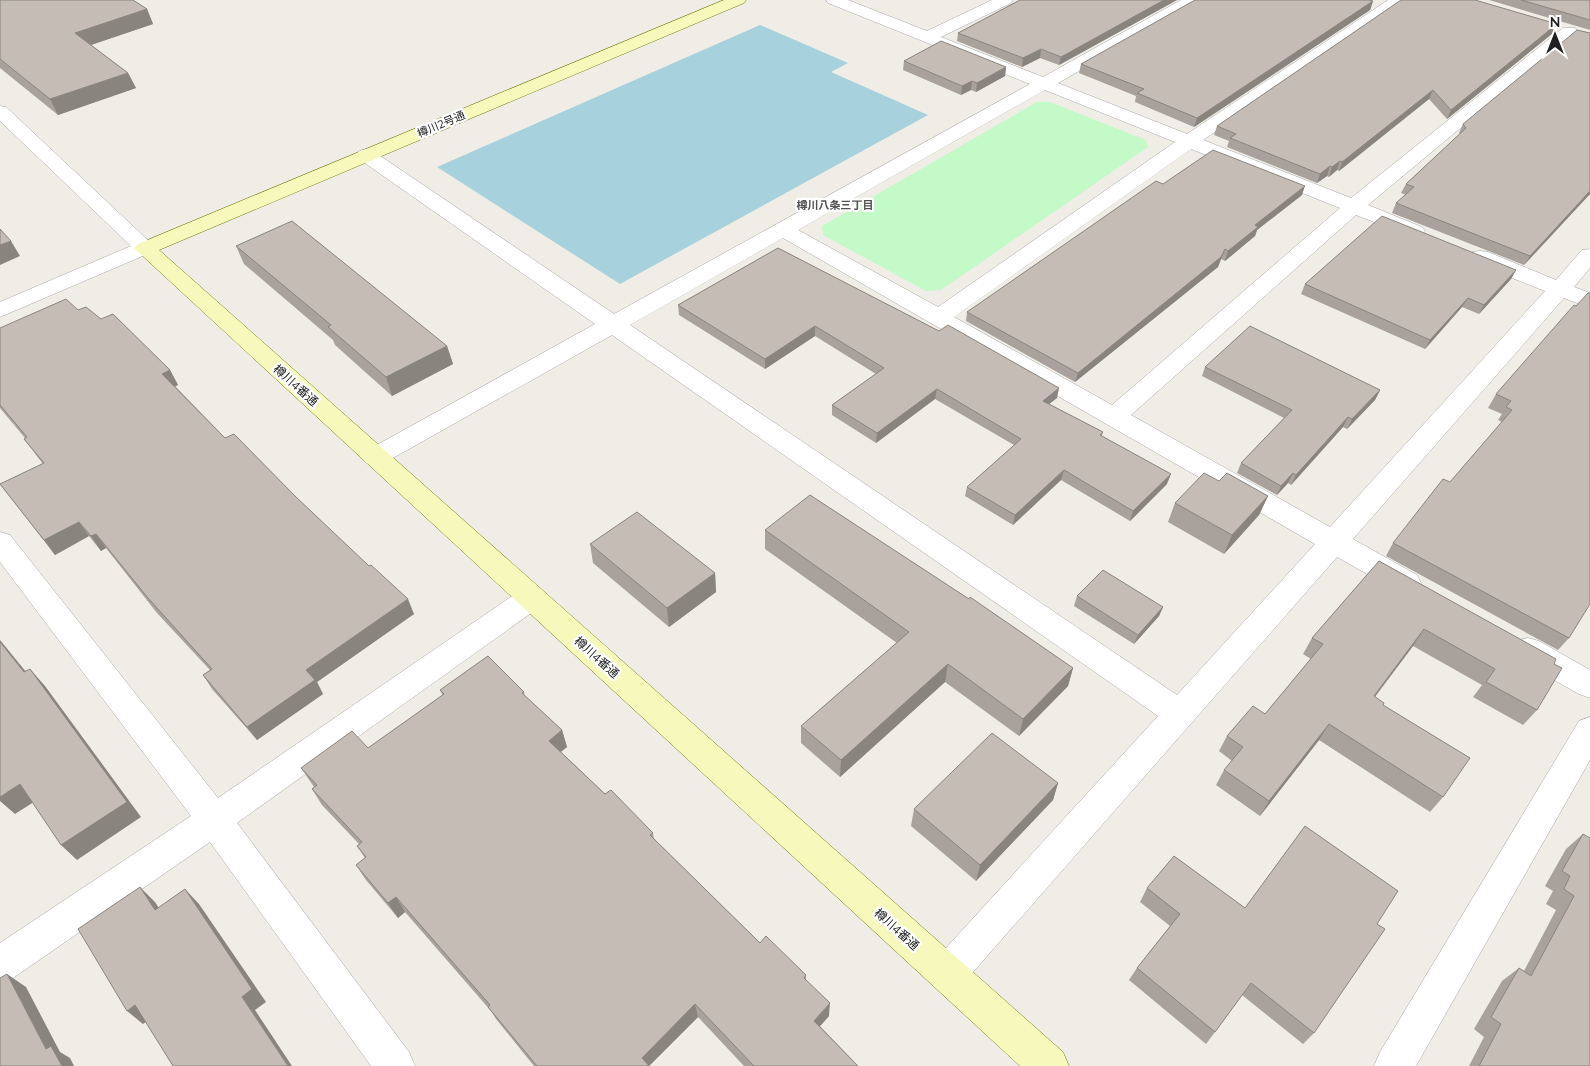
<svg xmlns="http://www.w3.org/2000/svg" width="1590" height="1066" viewBox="0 0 1590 1066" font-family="Mulish,'Noto Sans JP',sans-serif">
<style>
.park{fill:#c4f9c8}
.water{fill:#a7d1dd}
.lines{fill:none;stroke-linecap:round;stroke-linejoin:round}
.street-casing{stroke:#a7a7a7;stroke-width:1}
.secondary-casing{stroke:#6c7706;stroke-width:1}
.street{fill:#fff;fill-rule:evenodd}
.secondary{fill:#f6f9bb;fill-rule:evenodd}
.wall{fill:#a9a29c}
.shaded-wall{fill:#8a847f}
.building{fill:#c5bcb5;stroke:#8a847f}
.labels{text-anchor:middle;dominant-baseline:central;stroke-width:4.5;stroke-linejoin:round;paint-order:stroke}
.far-street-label{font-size:11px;fill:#202020;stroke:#fff}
.far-neighbourhood-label{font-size:11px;font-weight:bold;fill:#535353;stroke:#fff}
.street-label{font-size:12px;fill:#202020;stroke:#fff}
</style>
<rect width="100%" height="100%" fill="#f0ede6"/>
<path class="park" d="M1037 102H1050L1146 140 1148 147 941 290 926 291 823 235 822 226Z"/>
<path class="water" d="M760 25 848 63 831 72 928 115 620 284 437 167Z"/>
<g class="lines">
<defs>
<path id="street" d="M826 0H848L927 31 992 0H1013L1011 3 941 37 1043 77 1181 0H1201L1199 3 1058 83 1187 134 1388 0H1407L1203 140 1351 198 1563 28H1575L1577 31 1368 205 1422 227 1425 231 1422 235 1415 237 1408 235 1356 215 1131 415 1330 527 1545 291 1472 262 1469 257 1472 252 1480 251 1488 252 1556 280 1582 250 1590 249V268L1574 287 1590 293V308L1564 298 1353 539 1417 575 1421 583 1417 591 1407 594 1397 591 1337 557 960 987 947 993 934 987 928 974 934 961 1158 716 612 335 384 463 375 466 366 463 362 457 366 451 595 324 359 159 356 155 359 151 366 149 373 151 614 314 1030 84 828 3ZM1045 90 1175 142 938 307 798 230ZM1191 149 1340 208 1112 405 954 317ZM783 238 1315 544 1177 695 630 325Z
M0 106 6 107 152 244 156 248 152 252 0 317V302L131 246 0 121Z
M0 532 10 535 218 798 521 590 531 587 541 590 545 598 541 606 237 823 409 1052 415 1066H371L210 842 13 978 0 984V943L191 816 0 562Z
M1528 638 1539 641 1590 670V698L1579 694 1517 659 1513 650 1517 641Z
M1590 717V760L1416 1066H1374L1380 1052 1579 721Z"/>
<path id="secondary" d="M724 0H746L744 3 159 250 1063 1052 1069 1066H1020L134 248 138 244Z"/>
</defs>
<use href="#street" class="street-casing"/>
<use href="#secondary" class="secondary-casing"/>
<use href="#street" class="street"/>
<use href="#secondary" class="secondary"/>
</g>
<path class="wall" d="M0 0 147 9 153 24 91 45 128 73 136 88 58 115 0 68Z
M1020 0H1177L1059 65 1040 58 1022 67 957 41 958 33Z
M1489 0H1590V30Z
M1373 1 1370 10 1194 127 1135 102 1136 96 1079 73 1081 64Z
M1557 24 1553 33 1447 119 1429 99 1339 171 1337 170 1329 177 1327 176 1317 183 1227 147 1229 141 1214 135 1217 126Z
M904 61 1006 67 1005 76 976 92 971 90 961 95 903 70Z
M1463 124 1590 194 1524 265 1392 213 1396 203 1406 195 1401 193 1406 184 1460 134 1459 133Z
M1163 184 1302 195 1257 230 1255 236 1225 261 1221 259 1218 267 1075 382 966 321 967 312Z
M236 246 447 346 453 364 392 396 335 345 333 340 244 264Z
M778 248 1057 398 1049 404 1103 432 1102 436 1167 484 1130 521 1061 480 1013 525 965 496 967 487 1014 445 935 399 876 443 832 415V405L876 374 815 336 765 369 679 315 678 305Z
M1516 270 1511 279 1479 314 1462 307 1425 349 1301 294 1305 284Z
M1576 306 1569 638 1558 650 1386 556 1393 543 1450 482 1502 422 1498 420 1502 414 1488 408 1496 394Z
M78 310 101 319 170 370 178 385 175 386 225 438 295 496 414 614 317 682 323 694 257 740 212 689 203 675 210 670 157 613 106 548 101 551 89 536 55 555 0 484 43 464 24 439 25 438 0 408V328Z
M1205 367 1380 390 1375 400 1347 429 1343 427 1291 485 1288 483 1277 495 1237 473 1241 463 1284 418 1202 376Z
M1219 481 1268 496 1259 515 1224 554 1168 522 1175 503Z
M765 530 1073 668 1068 686 1019 736 945 682 840 777 801 743V726L897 643 765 549Z
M590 544 715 573 716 592 669 627 593 563Z
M1379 561 1554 664 1537 710 1523 725 1473 697 1482 685 1413 646 1375 697 1383 705 1443 797 1430 812 1319 740 1260 816 1216 785 1224 770 1232 761 1219 751 1227 736 1265 714 1311 659 1303 654 1312 638Z
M1077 596 1163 607 1159 616 1134 644 1074 606Z
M440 690 524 692 525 697 562 730 567 747 561 752 605 794 653 833 654 839 760 943 806 975V980L829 1016 820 1026 858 1066H744L698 1017 649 1066H534L496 1019 491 1011 405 912 398 918 366 880 356 865 365 858 357 846 359 844 322 805 312 789 314 787 301 768 368 748 443 696Z
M1058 783 1053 800 976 881 911 826 914 809Z
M1583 834 1590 1066H1469L1484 1037 1474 1029 1502 981 1519 968 1524 971 1556 910 1546 904 1553 891 1545 886 1566 849Z
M1147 888 1245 908 1377 924 1314 1033 1303 1044 1242 995 1215 1032 1206 1044 1129 980 1137 968 1170 926 1140 902Z"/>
<path class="shaded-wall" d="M1164 0H1177L1059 65 1061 57Z
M1373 1 1370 10 1194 127 1197 118Z
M147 9 153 24 82 48 75 33Z
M1557 24 1553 33 1447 119 1451 110Z
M1041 49 1040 58 1022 67 1023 58Z
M1006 67 1005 76 976 92 977 83Z
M128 73 136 88 58 115 50 99Z
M972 81 971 90 961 95 962 86Z
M1433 90 1429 99 1339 171 1342 162Z
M1340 161 1337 170 1329 177 1332 167Z
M1330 166 1327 176 1317 183 1320 174Z
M1305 186 1302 195 1257 230 1255 236 1225 261 1228 251 1255 225Z
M1590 191V194L1524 265 1530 256Z
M11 241 20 256 0 265V245Z
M1225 249 1218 267 1075 382 1078 373Z
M1516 270 1511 279 1479 314 1484 305Z
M1468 298 1462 307 1425 349 1430 340Z
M815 326V336L765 369V359Z
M447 346 453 364 392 396 386 377Z
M170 370 178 385 170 389 162 374Z
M1059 388 1057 398 1041 410 1043 401Z
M937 389 935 399 876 443 877 433Z
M1380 390 1375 400 1347 429 1352 419Z
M1348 417 1343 427 1291 485 1296 475Z
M1064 470 1061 480 1013 525 1015 515Z
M1293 473 1288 483 1277 495 1281 486Z
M1171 474 1167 484 1130 521 1133 511Z
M1268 496 1259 515 1224 554 1232 535Z
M79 522 89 536 55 555 44 540Z
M96 534 106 548 101 551 91 536Z
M715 573 716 592 669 627 667 608Z
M408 599 414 614 317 682 323 694 257 740 247 727 306 670Z
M1163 607 1159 616 1134 644 1138 635Z
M1424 629 1413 646 1363 712 1374 696Z
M0 640 40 689 24 672 0 642Z
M948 664 945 682 840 777 841 760Z
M1073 668 1068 686 1019 736 1023 719Z
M30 669 45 686 141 817 77 860 61 845Z
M1329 724 1319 740 1260 816 1269 801Z
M562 730 567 747 554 757 549 741Z
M1058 783 1053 800 976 881 980 865Z
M20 784 37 800 15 814 0 801V797Z
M140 887 155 902 170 925 155 910Z
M185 889 199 904 266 1002 255 1010 292 1066H288L242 997Z
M396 897 405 912 398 918 388 903Z
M7 974 26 987 60 1052 70 1058 74 1066H62L46 1049Z
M830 1003 829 1016 814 1033V1021Z
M695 1004 698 1017 649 1066 642 1058Z
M135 1005 151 1018 143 1024 127 1011Z"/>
<path class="building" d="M0 0H133L147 9 75 33 128 73 50 99 0 59Z
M1020 0H1164L1061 57 1041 49 1023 58 958 33Z
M1195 0H1369L1373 1 1197 118 1137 93 1144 89 1081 64Z
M1401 0H1475L1557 24 1451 110 1433 90 1342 162 1340 161 1332 167 1330 166 1320 174 1230 138 1236 134 1217 126Z
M1521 0H1590V20Z
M1577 30 1590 33V191L1530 256 1396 203 1414 187 1406 184 1466 128 1463 124Z
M941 41 1006 67 977 83 972 81 962 86 904 61Z
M1213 150 1305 186 1255 225 1258 227 1228 251 1225 249 1221 257 1078 373 967 312 1156 181 1163 184Z
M1382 216 1516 270 1484 305 1468 298 1430 340 1305 284Z
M292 221 447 346 386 377 328 327 331 325 236 246Z
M0 229 11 241 0 245Z
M778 248 939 331 948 325 1059 388 1043 401 1103 432 1100 435 1171 474 1133 511 1064 470 1015 515 967 487 1021 439 937 389 877 433 832 405 884 368 815 326 765 359 678 305Z
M1588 293H1590V604L1569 638 1393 543 1443 479 1450 482 1512 410 1506 407 1511 401 1496 394 1574 305 1576 306Z
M66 299 78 310 86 307 101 319 113 314 170 370 162 374 225 438 234 434 295 496 369 566 371 565 408 599 306 670 315 680 247 727 203 675 212 669 148 598 96 534 91 536 79 522 44 540 0 484 44 463 24 439 27 437 0 405V328Z
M1250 326 1380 390 1352 419 1348 417 1296 475 1293 473 1281 486 1241 463 1292 410 1205 367Z
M1204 473 1219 481 1227 473 1268 496 1232 535 1175 503Z
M810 495 969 599 970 597 1073 668 1023 719 948 664 841 760 801 726 909 632 765 530Z
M637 512 715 573 667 608 590 544Z
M1379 561 1556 659 1554 664 1562 668 1537 710 1486 682 1495 669 1424 629 1374 696 1384 703 1383 705 1470 758 1443 797 1329 724 1269 801 1224 770 1243 747 1227 736 1253 706 1265 714 1323 644 1312 638Z
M1103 570 1163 607 1138 635 1077 596Z
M0 642 24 672 30 669 127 802 61 845 20 784 0 797Z
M488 656 524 692 522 693 562 730 549 741 605 794 611 790 653 833 650 835 760 943 766 936 806 975 804 978 830 1003 814 1021 858 1066H754L695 1004 642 1058 649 1066H537L488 1007 490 1005 396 897 388 903 356 865 366 857 357 846 362 842 312 789 317 785 301 768 352 731 368 748 444 694 440 690Z
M992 733 1058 783 980 865 914 809Z
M1305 826 1398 891 1377 924 1385 929 1314 1033 1251 983 1215 1032 1137 968 1180 914 1147 888 1174 856 1245 908Z
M1583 834 1590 838V1066H1479L1501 1024 1491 1017 1519 968 1531 976 1574 896 1564 889 1570 876 1562 871Z
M140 887 155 910 185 889 252 989 242 997 288 1066H173L135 1005 127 1011 78 929Z
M7 974 46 1049 51 1046 62 1066H0V978Z"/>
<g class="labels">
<g class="far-street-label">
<text transform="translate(441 124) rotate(-23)">樽川2号通</text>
</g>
<g class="far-neighbourhood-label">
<text x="835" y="205">樽川八条三丁目</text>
</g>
<g class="street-label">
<text transform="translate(296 385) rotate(42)">樽川4番通</text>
<text transform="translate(597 657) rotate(42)">樽川4番通</text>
<text transform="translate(897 929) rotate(42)">樽川4番通</text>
</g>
</g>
<g transform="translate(1555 35)" stroke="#ffffff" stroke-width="4" paint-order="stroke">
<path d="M0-4L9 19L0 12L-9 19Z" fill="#202020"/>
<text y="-8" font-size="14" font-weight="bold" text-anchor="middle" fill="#202020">N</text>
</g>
</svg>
